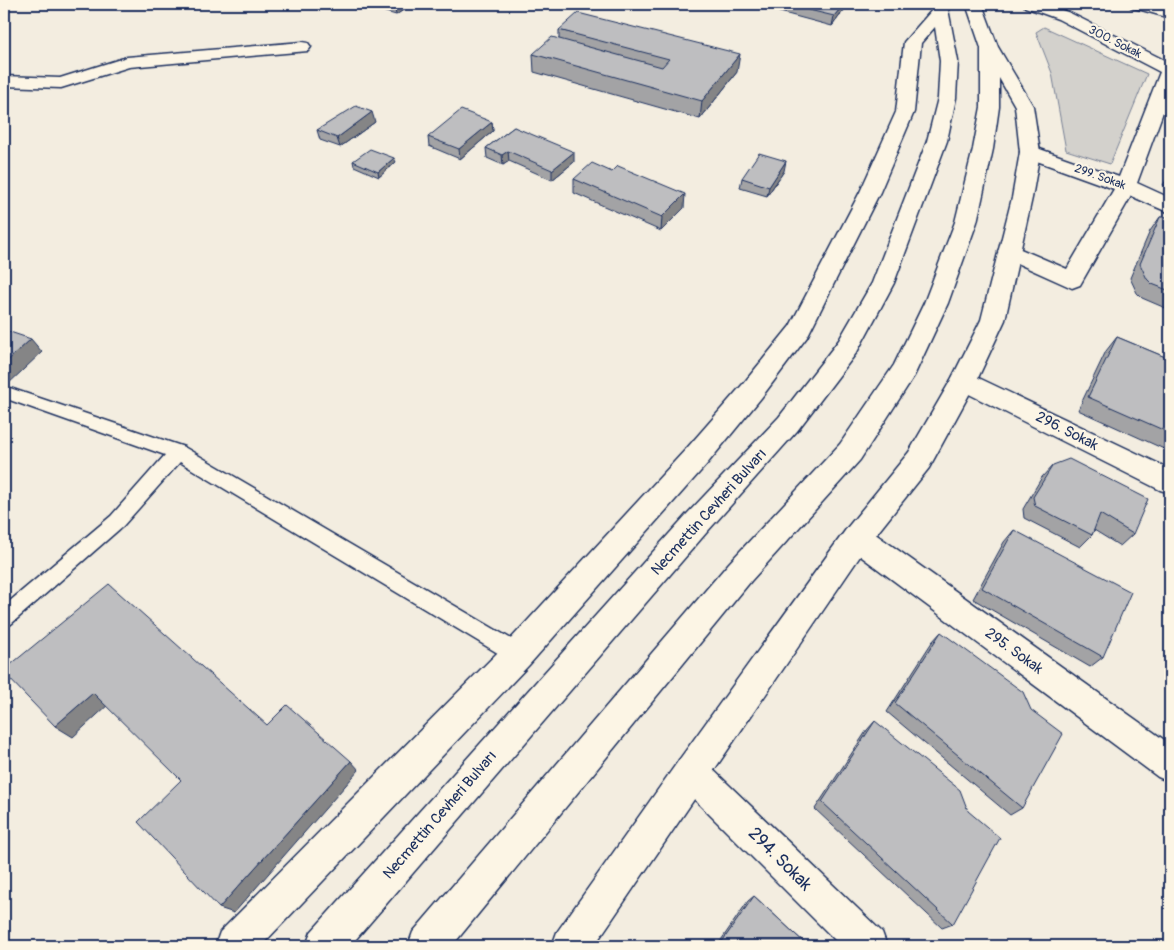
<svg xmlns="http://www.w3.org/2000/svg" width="1174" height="950" viewBox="0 0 1174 950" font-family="Pangolin,sans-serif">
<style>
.green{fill:#d3d1cc;stroke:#778095}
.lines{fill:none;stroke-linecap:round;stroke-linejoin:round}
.service-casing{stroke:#1b2f5e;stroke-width:3}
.minor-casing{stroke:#1b2f5e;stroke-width:3}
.primary-casing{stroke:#1b2f5e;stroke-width:3}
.service{fill:#fcf5e5;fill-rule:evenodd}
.minor{fill:#fcf5e5;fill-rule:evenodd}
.primary{fill:#fcf5e5;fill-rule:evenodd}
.wall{fill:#a3a3a5;stroke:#1b2f5e}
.shaded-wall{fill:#858586;stroke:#1b2f5e}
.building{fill:#bebec0;stroke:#1b2f5e}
.labels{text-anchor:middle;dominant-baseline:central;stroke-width:4.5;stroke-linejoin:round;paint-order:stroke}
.far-street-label{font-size:12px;fill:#1b2f5e;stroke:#fcf5e5}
.street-label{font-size:15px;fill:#1b2f5e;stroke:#fcf5e5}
.near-street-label{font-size:18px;fill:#1b2f5e;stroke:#fcf5e5}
</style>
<rect width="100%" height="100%" fill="#f3ede0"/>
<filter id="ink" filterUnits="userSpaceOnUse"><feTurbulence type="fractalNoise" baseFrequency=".02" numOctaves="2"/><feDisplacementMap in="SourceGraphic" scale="10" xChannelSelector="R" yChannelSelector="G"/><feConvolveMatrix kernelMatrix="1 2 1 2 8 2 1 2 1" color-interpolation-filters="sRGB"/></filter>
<g filter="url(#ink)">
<path class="green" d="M1044 27 1147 74 1110 164 1066 150 1052 73 1036 32Z"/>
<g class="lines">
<defs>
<path id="service" d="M4 386 184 447 525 647 528 654 525 661 518 664 511 661 180 462 123 526 11 624 4 627V606L111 516 165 455 4 398Z"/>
<path id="minor" d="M1023 4H1045L1070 13 1170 63V93L1137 183 1170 198V213L1131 196 1080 285 1072 288 1001 256 998 251 1001 246 1009 244 1067 269 1114 189 1023 156 1020 152 1023 148 1030 146 1037 148 1119 177 1160 72 1058 19 1025 7Z
M1129 4H1154L1170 8V18L1131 7Z
M302 42 308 43 311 47 308 51 129 67 61 88 4 86V76L60 78 127 57Z
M964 371 1170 469V493L1160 490 955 387 951 380 955 373Z
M857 524 867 528 1170 744V782L1158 777 847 546 843 537 847 528Z
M691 755 703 760 882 932 887 946H841L679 784 674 772 679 760Z"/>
<path id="primary" d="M931 4H947L958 61 956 98 947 141 894 283 857 352 797 431 707 532 350 946H306L311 932 687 514 779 417 839 340 872 283 927 141 938 98 940 61 935 27 921 43 914 112 880 192 807 337 761 398 707 464 529 665 261 946H215L220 932 507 643 687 448 743 384 790 326 860 192 896 112 904 42 932 10Z
M966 4H982L998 47 1033 106 1040 152 1032 198 1005 320 977 380 929 468 867 546 594 946H552L557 932 679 760 847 528 909 452 952 378 981 320 1012 198 1020 152 1015 106 999 78V107L993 149 977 222 948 303 914 376 860 460 751 581 452 946H408L413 932 729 563 840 444 894 365 924 303 955 222 973 149 981 107V48Z"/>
</defs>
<use href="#service" class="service-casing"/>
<use href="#minor" class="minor-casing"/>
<use href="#primary" class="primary-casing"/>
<use href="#service" class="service"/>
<use href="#minor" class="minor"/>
<use href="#primary" class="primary"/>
</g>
<path class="wall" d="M358 4H412L396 15Z
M777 4H846L844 10 832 26 776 11Z
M559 30 737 72 700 119 534 72 533 54 559 39Z
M375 122 340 147 320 140 317 130Z
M492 122 493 131 460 159 429 146 428 137Z
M514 127 574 162 552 180 509 161 503 165 487 158 486 148Z
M353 161 396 162 379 177 354 166Z
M784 171 767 196 740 188 742 178Z
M1170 174V187L1163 185Z
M574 179 684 208 661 231 574 193Z
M1160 217H1170V310L1142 298 1137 293 1130 278 1150 231Z
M1117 337 1170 359V443L1164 449 1078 410 1106 351Z
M1053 465 1133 534 1120 546 1094 530 1092 535 1080 547 1024 518 1023 509 1042 477Z
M1014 530 1103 657 1090 667 973 599 1004 542Z
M941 632 1022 808 1010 815 887 712 932 642Z
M875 721 953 924 942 928 815 809 867 730Z
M754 896 808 946H717L748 901Z"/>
<path class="shaded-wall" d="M394 4H412L396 15Z
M844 4H846L844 10 832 26 834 16Z
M740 54 737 72 700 119 702 101Z
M372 112 375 122 340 147 337 138Z
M492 122 493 131 460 159 459 149Z
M508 151 509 161 503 165 502 155Z
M574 152V162L552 180V170Z
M394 158 396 162 379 177 378 172Z
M786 161 784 171 767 196 769 187Z
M685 194 684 208 661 231 662 217Z
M31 339 42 352 6 386 4 384V364Z
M93 693 109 704 73 737 55 726Z
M351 761 359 770 234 913 219 908Z"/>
<path class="building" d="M784 4H844L834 16Z
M578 13 740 54 702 101 533 54 552 37 662 67 669 59 559 30Z
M356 106 372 112 337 138 317 130Z
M461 110 492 122 459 149 428 137Z
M514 127 574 152 552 170 508 151 502 155 486 148Z
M370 149 394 158 378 172 353 161Z
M759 153 786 161 769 187 742 178Z
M592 163 612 172 618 166 685 194 662 217 574 179Z
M1160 217H1170V291L1152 284 1147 279 1140 264Z
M4 330 31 339 4 364Z
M1117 337 1170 359V433L1088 397Z
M1069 459 1148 499 1133 534 1100 514 1092 535 1035 506 1033 497 1053 465Z
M1014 530 1131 592 1103 657 982 588Z
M109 584 267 725 287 705 351 761 219 908 138 822 181 780 93 693 55 726 4 673V670Z
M941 632 1023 692 1031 710 1063 734 1022 808 895 703Z
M875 721 960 790 968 811 1000 838 953 924 822 802Z
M754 896 808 946H719Z"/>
</g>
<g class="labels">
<g class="far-street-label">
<text transform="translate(1115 42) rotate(27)">300. Sokak</text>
<text transform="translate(1100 177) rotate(20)">299. Sokak</text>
</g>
<g class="street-label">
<text transform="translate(1067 431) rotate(27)">296. Sokak</text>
<text transform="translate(709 512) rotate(-48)">Necmettin Cevheri Bulvarı</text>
<text transform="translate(1014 651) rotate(36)">295. Sokak</text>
<text transform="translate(440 815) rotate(-49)">Necmettin Cevheri Bulvarı</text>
</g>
<g class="near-street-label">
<text transform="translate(780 859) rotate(45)">294. Sokak</text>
</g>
</g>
<rect width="1174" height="950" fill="none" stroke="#fcf5e5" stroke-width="20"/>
<rect x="10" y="10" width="1154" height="930" fill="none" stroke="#1b2f5e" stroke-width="2" filter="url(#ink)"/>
</svg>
